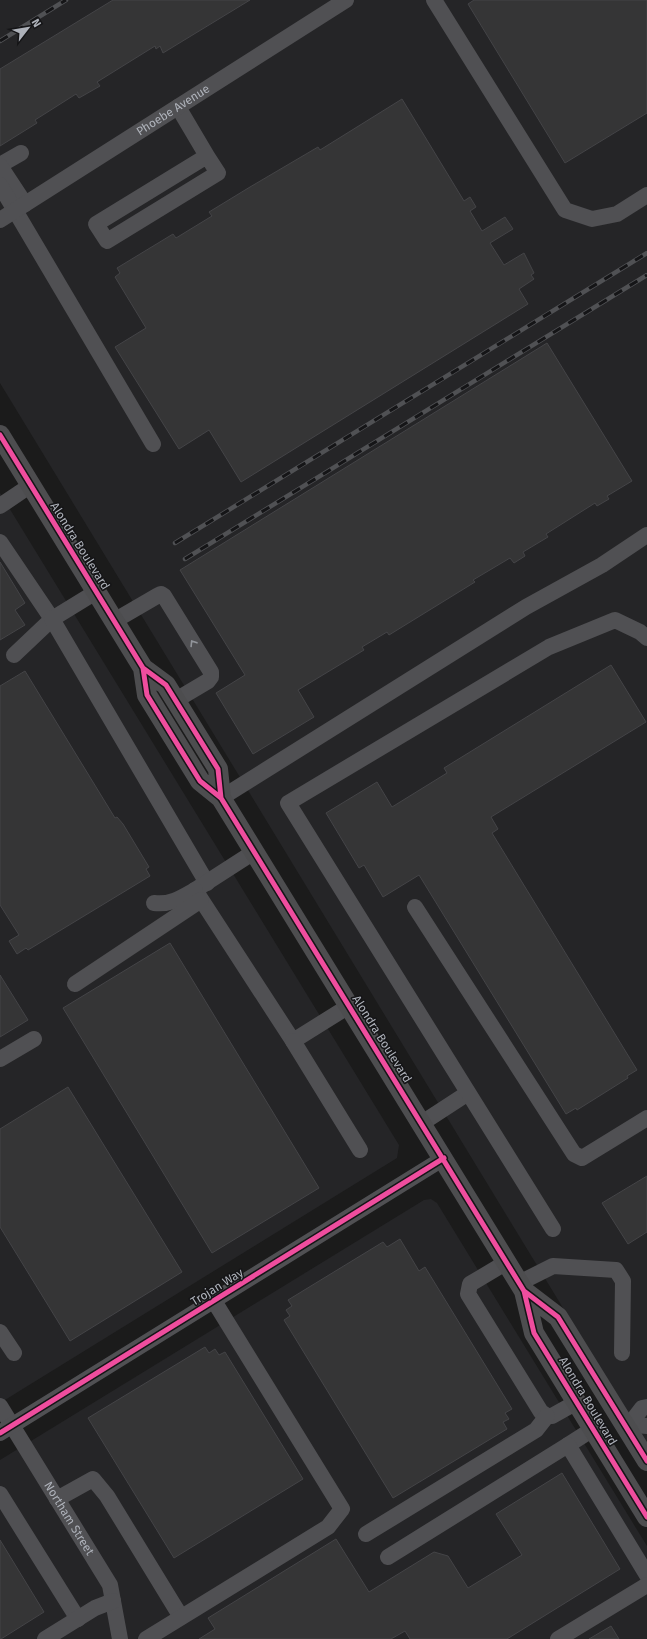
<svg xmlns="http://www.w3.org/2000/svg" width="647" height="1639" viewBox="0 0 647 1639" font-family="'Fira Sans',sans-serif">
<style>
.built{fill:#252527}
.building{fill:#353536;stroke:#444447}
.lines{fill:none;stroke-linecap:round;stroke-linejoin:round}
.minor{stroke:#505053;stroke-width:16}
.major{stroke:#4d4d4f;stroke-width:20}
.rail-casing{stroke:#505154;stroke-width:4.5}
.rail{stroke:#151517;stroke-width:3;stroke-dasharray:9;stroke-linecap:butt}
.cycleway-casing{stroke:#151517;stroke-width:8}
.cycleway{stroke:#ef4d9e;stroke-width:5}
.oneway{stroke:#92959b}
.labels{text-anchor:middle;dominant-baseline:central;stroke-width:3;stroke-linejoin:round;paint-order:stroke}
.street-label{font-size:12px;fill:#aeb2ba;stroke:#151517}
</style>
<rect width="100%" height="100%" fill="#1b1b1b"/>
<path class="built" d="M0 0H647V1446L0 383Z
M0 493 399 1145 397 1158 0 1403Z
M431 1199 437 1203 647 1546V1639H0V1460L424 1200Z"/>
<path class="building" d="M113 0H250L163 53 160 46 156 49 155 46 97 82 100 86 79 98 76 94 35 120 37 123 0 146V69Z
M474 0H647V113L565 163 468 4Z
M402 99 464 201 470 197 476 207 470 211 482 231 505 217 513 229 490 243 504 265 524 253 534 273 531 275 534 279 519 289 528 304 241 482 209 430 179 449 115 347 146 328 115 277 120 273 117 268 173 234 176 238 212 216 209 212 250 187 318 147 320 150Z
M547 343 632 481 607 496 609 499 597 506 595 503 546 534 548 537 523 552 525 556 514 563 510 558 473 580 475 582 389 635 387 632 362 647 364 650 298 690 314 717 253 754 216 693 245 675 180 570Z
M0 562 25 603 15 610 25 625 0 640Z
M611 665 646 722 491 817 498 829 492 833 637 1070 627 1076 628 1078 577 1110 576 1108 566 1114 419 875 383 897 364 865 359 868 326 813 377 782 392 807 447 773 444 768Z
M25 671 115 818 117 817 123 824 149 867 146 869 150 876 28 950 26 948 17 954 9 941 19 935 0 905V686Z
M170 943 319 1188 212 1253 63 1008Z
M0 975 28 1020 0 1037Z
M68 1087 182 1272 70 1341 0 1227V1129Z
M647 1176V1232L628 1244 602 1203Z
M400 1239 419 1271 425 1267 512 1409 505 1413 509 1419 503 1422 507 1429 393 1498 284 1320 290 1316 286 1310 292 1306 288 1300 383 1242 387 1247Z
M205 1347 209 1353 215 1349 219 1355 225 1352 303 1479 174 1558 88 1418Z
M562 1473 620 1569 507 1639H410L405 1631 391 1639H199L215 1629 208 1618 336 1539 369 1592 434 1552 448 1556 468 1588 522 1555 496 1514Z
M0 1540 44 1612 1 1639H0Z
M611 1626 619 1639H589Z"/>
<g class="lines">
<g class="minor">
<path d="M434 0 565 210 592 219 617 214 647 195"/>
<path d="M178 107 207 156 96 224 107 241 218 173 207 156"/>
<path d="M0 165 21 153"/>
<path d="M0 166 25 204"/>
<path d="M0 185 153 444"/>
<path id="s1" d="M0 220 346 0"/>
<path d="M0 506 31 485"/>
<path d="M0 542 52 619 14 655"/>
<path d="M96 592 52 619 207 883"/>
<path d="M114 621 157 596 161 594 164 596 211 672V677L208 681 176 700"/>
<path d="M221 798 526 607 602 565 647 535"/>
<path d="M254 852 195 890 293 1041 349 1006"/>
<path d="M154 903C170 905 181 898 195 890"/>
<path d="M415 907 574 1154 582 1158 647 1118"/>
<path d="M75 984 201 900"/>
<path d="M293 1041 360 1150"/>
<path d="M0 1059 34 1039"/>
<path d="M422 1123 468 1093"/>
<path d="M553 1229 288 803 549 647 615 620 640 632 647 638"/>
<path d="M507 1262 470 1284 468 1294 541 1412 547 1416H552L577 1402"/>
<path d="M519 1283 553 1266 616 1270 623 1281 622 1353"/>
<path d="M0 1332 14 1353"/>
<path id="s2" d="M0 1406 110 1585 120 1639"/>
<path d="M624 1424 647 1426"/>
<path d="M629 1425 642 1408 647 1407"/>
<path d="M0 1433 444 1158"/>
<path d="M568 1445 593 1429"/>
<path d="M0 1494 78 1619"/>
<path d="M57 1499 93 1479 107 1496 181 1617"/>
<path d="M366 1534 536 1430 547 1416"/>
<path d="M388 1557 568 1445 647 1575"/>
<path d="M45 1639 95 1608 113 1601"/>
<path d="M146 1639 328 1527 342 1509 214 1301"/>
<path d="M558 1639 647 1585"/>
</g>
<path class="major" d="M0 435 143 668 166 685 218 769 221 798
M143 668 147 695 200 781 221 798 524 1291 534 1333 647 1517
M524 1291 558 1317 647 1461"/>
<defs>
<path id="rail" d="M0 41 66 0
M175 543 647 253
M185 559 647 275"/>
</defs>
<use href="#rail" class="rail-casing"/>
<use href="#rail" class="rail"/>
<defs>
<path id="cycleway" d="M0 435 143 668 166 685 218 769 221 798
M143 668 147 695 200 781 221 798 524 1291 534 1333 647 1517
M524 1291 558 1317 647 1461
M0 1433 444 1158"/>
</defs>
<use href="#cycleway" class="cycleway-casing"/>
<use href="#cycleway" class="cycleway"/>
</g>
<defs><path id="oneway-chevron" d="M-2-3.5L2.5 0L-2 3.5" fill="none" stroke-width="1.6" stroke-linecap="round" stroke-linejoin="round"/></defs>
<use class="oneway" href="#oneway-chevron" transform="translate(193 643) rotate(-122)"/>
<g class="labels">
<g class="street-label">
<text stroke="none"><textPath href="#s1" startOffset="205">Phoebe Avenue</textPath></text>
<text transform="translate(80 546) rotate(58)">Alondra Boulevard</text>
<text transform="translate(382 1039) rotate(58)">Alondra Boulevard</text>
<text transform="translate(217 1287) rotate(-32)">Trojan Way</text>
<text transform="translate(588 1401) rotate(59)">Alondra Boulevard</text>
<text stroke="none"><textPath href="#s2" startOffset="132">Northam Street</textPath></text>
</g>
</g>
<g transform="translate(28 28) rotate(59)" stroke="#151517" stroke-width="3" paint-order="stroke">
<path d="M0-3L7 15L0 10L-7 15Z" fill="#aeb2ba"/>
<text y="-6" font-size="11" font-weight="bold" text-anchor="middle" fill="#aeb2ba">N</text>
</g>
</svg>
